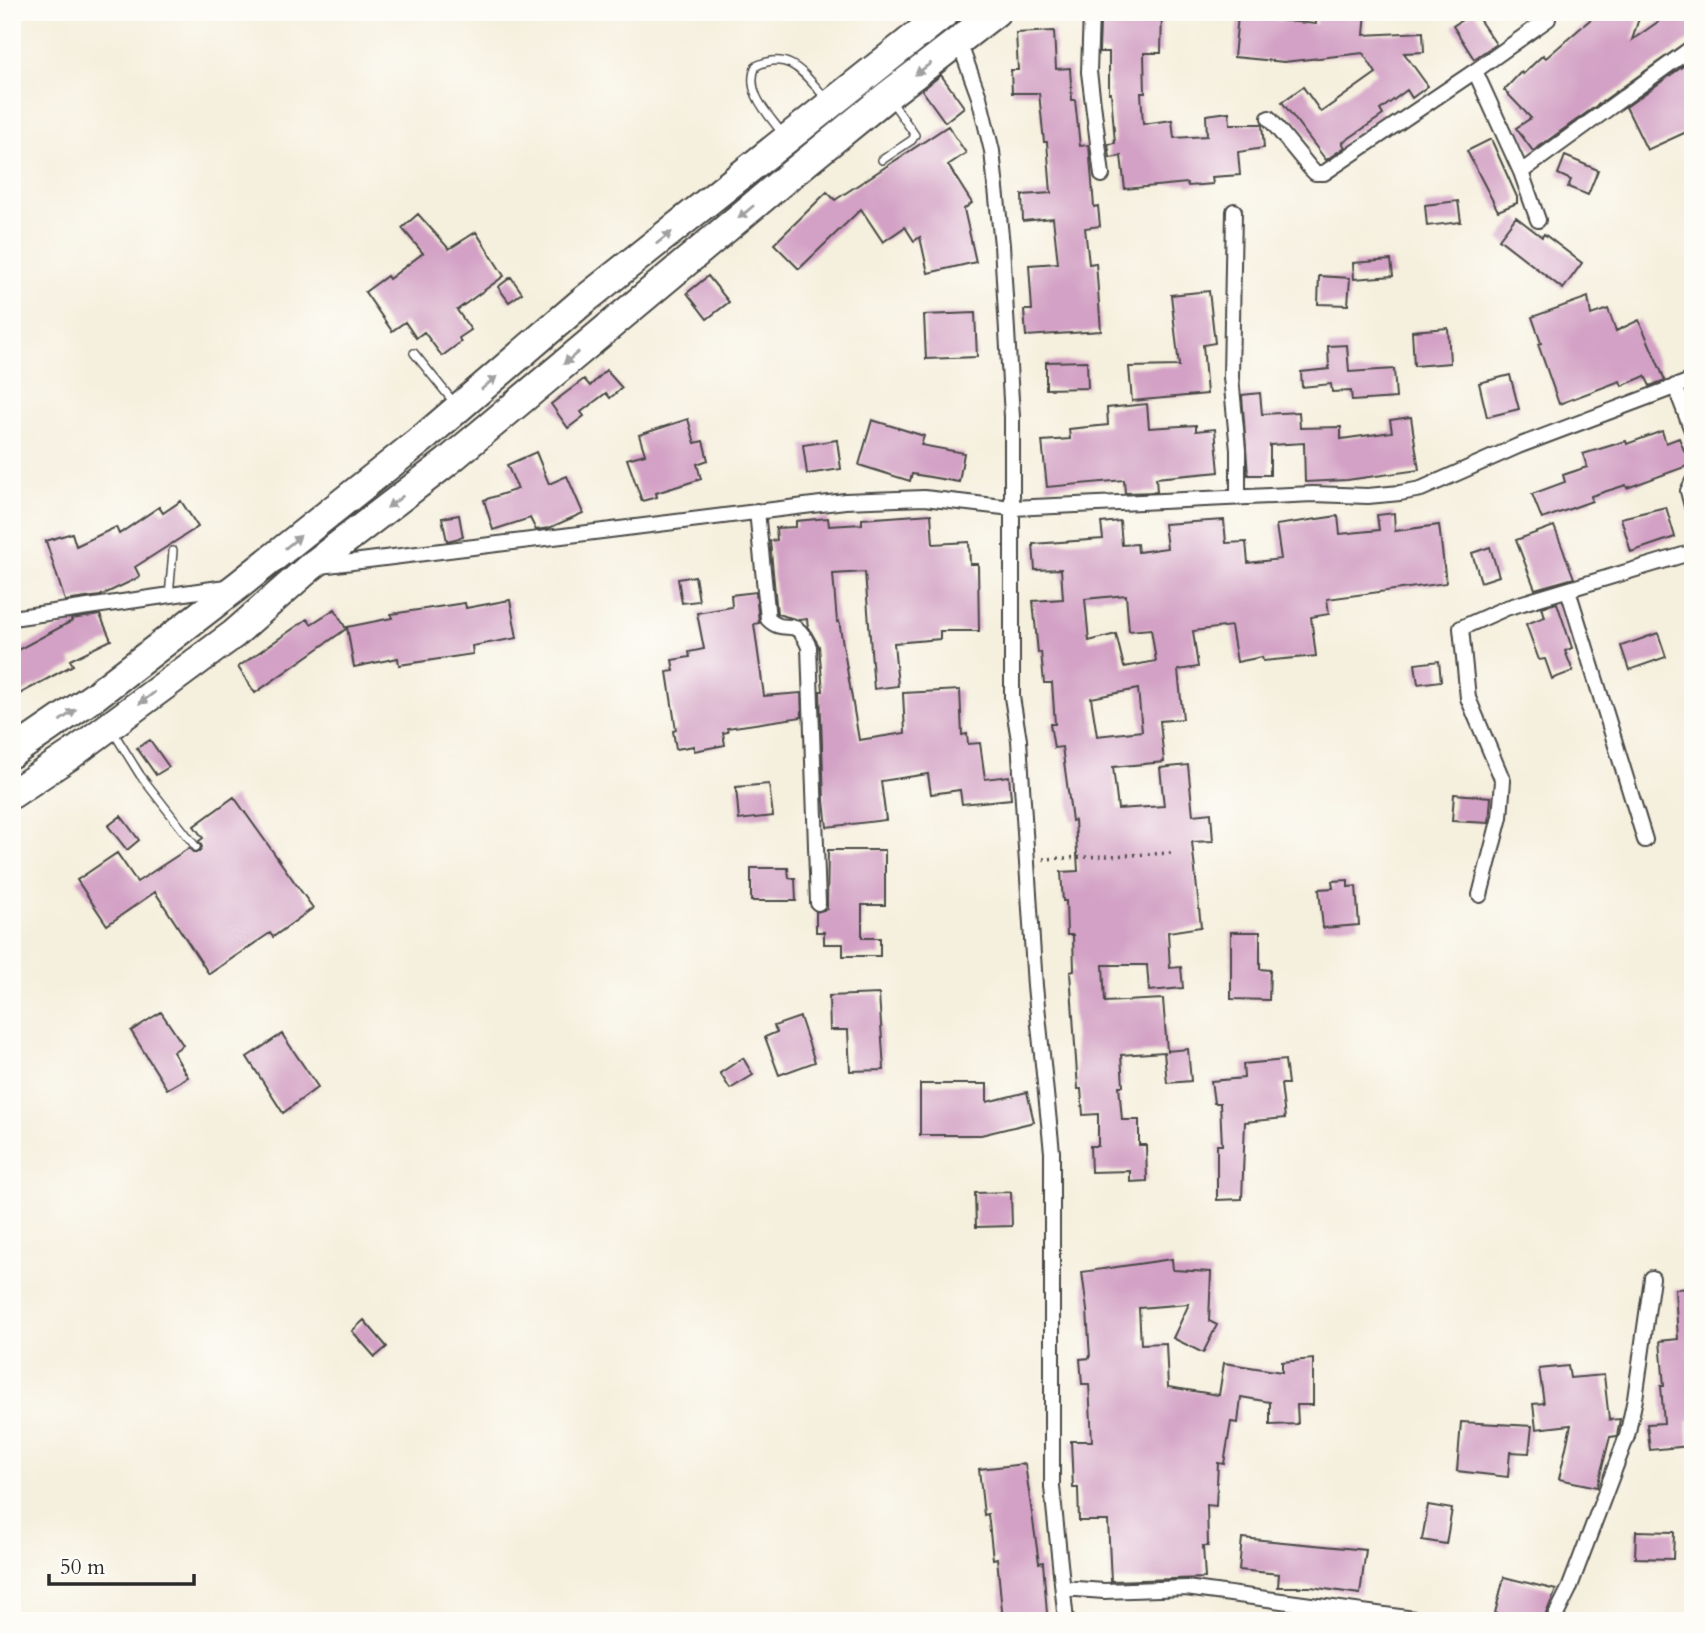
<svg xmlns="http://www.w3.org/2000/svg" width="1705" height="1633" viewBox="0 0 1705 1633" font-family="Cardo,serif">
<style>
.building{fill:#d3a1c5;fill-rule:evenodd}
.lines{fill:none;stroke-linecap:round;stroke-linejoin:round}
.lane-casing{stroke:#494846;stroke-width:10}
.street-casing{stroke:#494846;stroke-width:18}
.highway-casing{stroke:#494846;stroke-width:32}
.path{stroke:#494846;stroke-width:3.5;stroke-dasharray:2 5;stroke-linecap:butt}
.lane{stroke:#fff;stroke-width:7}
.street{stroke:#fff;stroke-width:14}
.highway{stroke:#fff;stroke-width:28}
.oneway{fill:#a0a0a0}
</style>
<rect width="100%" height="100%" fill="#fdfcf7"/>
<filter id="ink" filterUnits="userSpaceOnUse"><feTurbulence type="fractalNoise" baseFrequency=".0143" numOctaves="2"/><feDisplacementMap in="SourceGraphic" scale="14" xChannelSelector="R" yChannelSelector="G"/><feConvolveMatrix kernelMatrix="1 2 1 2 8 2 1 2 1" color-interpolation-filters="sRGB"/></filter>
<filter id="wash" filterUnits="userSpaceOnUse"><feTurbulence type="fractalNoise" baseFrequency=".00686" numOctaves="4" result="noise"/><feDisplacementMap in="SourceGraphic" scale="28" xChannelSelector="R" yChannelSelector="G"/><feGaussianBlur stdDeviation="1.57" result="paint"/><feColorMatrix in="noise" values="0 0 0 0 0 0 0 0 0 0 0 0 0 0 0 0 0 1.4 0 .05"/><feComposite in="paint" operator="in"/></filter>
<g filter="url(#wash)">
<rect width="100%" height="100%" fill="#f5efdd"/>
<g id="blocks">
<path class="building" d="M1104 12H1162L1161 53H1144L1145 93H1141L1143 124 1172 120 1174 138 1207 136 1206 115 1229 112 1230 124H1262L1264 148 1238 152 1240 175 1212 177 1213 184 1188 186 1187 183 1125 189 1121 156 1110 158 1108 144 1115 143 1111 93H1109V52H1099L1100 22H1103Z
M1317 12H1366L1364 35 1423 32 1424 52 1404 53 1428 86 1412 98 1407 90 1380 110 1383 115 1342 143 1345 147 1326 160 1282 102 1303 87 1321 112 1376 73 1363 53 1284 62 1234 57 1238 16 1316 24Z
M1474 12 1496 44 1474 59 1453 26Z
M1599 12H1641L1632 40 1672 12H1693V37L1533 151 1516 128 1531 118 1504 90 1521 72 1523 74 1543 55 1546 58Z
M1054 31 1056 69 1070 68 1072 100H1075L1080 146 1089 145 1094 207 1098 206 1100 226 1085 228 1089 264 1096 263 1101 331 1026 336 1024 310H1032L1029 265 1058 263 1053 218 1023 221 1022 195 1051 193 1047 142H1044L1039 93H1012L1011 70H1018L1016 33Z
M1693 59V129L1647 150 1626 107Z
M941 75 964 107 945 122 922 90Z
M948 126 966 153 948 165 972 203 964 209 976 262 928 273 920 237 914 241 905 227 883 242 861 209 799 269 774 244 827 192 835 200Z
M1491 139 1517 197V203L1498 211 1467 151Z
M1565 156 1598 170 1588 195 1568 187 1571 180 1558 174Z
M1458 201 1461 222 1427 226 1425 205Z
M418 214 449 249 476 232 504 276 457 310 471 330 459 338 461 342 442 356 424 332 416 338 405 322 392 331 365 292 387 276 389 279 423 253 402 228Z
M1516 217 1542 237 1544 234 1582 263 1563 289 1499 239Z
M1391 260 1393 276 1354 279 1353 263Z
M708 276 729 302 707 319 687 293Z
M1319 276 1350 278 1348 305 1318 304Z
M511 277 522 293 509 302 498 287Z
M1209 291 1215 343 1203 345 1207 394 1132 401 1129 367 1179 366 1171 295Z
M1588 297 1591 315 1608 309 1616 331 1639 320 1665 380 1650 386 1645 376 1622 386 1620 381 1559 404 1538 344 1541 343 1532 317Z
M975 313 977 357 926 359 924 315Z
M1448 328 1450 363 1414 366 1412 331Z
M1347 345 1349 372 1394 369 1396 398 1352 401 1351 391 1332 392 1331 384 1302 387 1301 372 1329 369 1328 346Z
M1087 361 1088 388 1046 389V362Z
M606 370 622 388 610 398 606 393 581 412 584 416 568 428 551 404 584 379 590 386Z
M1510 375 1519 409 1487 417 1479 383Z
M1260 393 1262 414 1299 412 1300 428 1341 427V439L1392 432 1390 420 1411 417 1419 470 1347 480 1305 482 1304 443 1270 445V475H1248L1242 395Z
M1147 404 1149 428 1196 425V431L1215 429 1219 472 1156 478 1157 492 1125 493 1124 480 1047 487 1042 441 1070 439 1069 429 1108 425 1107 408Z
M688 419 695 443 703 441 708 460 697 464 701 479 656 493 657 497 642 501 627 459 645 454 639 435Z
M872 420 924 436 921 445 964 453 959 482 912 474 910 481 859 465Z
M1662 431 1666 443 1679 438 1690 465 1627 488 1626 485 1591 496 1592 501 1542 519 1532 494 1565 482 1563 475 1587 467 1583 454 1626 441 1627 444Z
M837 440 841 469 807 474 803 445Z
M536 452 549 484 567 476 583 513 549 528 536 530 530 518 493 530 484 500 518 489 507 465Z
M181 501 198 527 135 567 140 577 100 596 65 601 46 541 72 533 76 546 116 527 119 534 159 507 163 513Z
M1666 507 1675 537 1631 552 1621 518Z
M1394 513 1395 531 1439 525 1446 583 1327 599 1329 614 1311 617 1316 656 1263 661 1262 657 1237 662 1231 626 1193 631 1198 667 1178 670 1183 719 1160 721 1164 762 1113 767 1118 809 1164 806 1160 768 1188 765 1193 815 1211 813 1213 841 1192 842 1201 927 1168 932 1170 968 1181 967 1183 988 1149 991 1147 965H1103L1105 1002 1163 999 1167 1051 1188 1049 1191 1081 1167 1083 1164 1052 1121 1055 1123 1086H1119L1122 1120H1139V1145H1146L1147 1181 1130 1182V1171L1091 1172 1090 1146H1098V1114L1083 1115 1081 1089H1078L1070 972 1074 971 1073 935H1067L1066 901H1063L1061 872 1078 871 1075 820 1072 821 1062 747 1054 748 1050 724H1055L1052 683H1044L1041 652 1038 653 1033 601 1063 599 1061 569 1035 570 1033 544 1103 539 1101 523 1120 521 1122 545 1137 544 1138 552 1167 548 1164 524 1224 520 1226 543 1246 542 1248 563 1281 559 1276 525 1338 516 1340 534 1379 530 1377 515ZM1126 595 1129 631 1151 629 1156 661 1124 667 1116 634 1089 641 1085 599ZM1138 689 1142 731 1097 736 1091 698Z
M931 514 933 544 969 542 970 564H978L979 631H940V639L894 643 898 686 874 689 865 572 833 574 837 622 839 621 859 740 905 733 903 693 960 690 962 735 967 734 968 744 980 743 985 779 1009 776 1011 799 962 804 960 790 931 794 928 774 881 781 886 820 827 827 824 801 820 691H823L819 646 808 627 807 619 799 620 777 614 770 541 777 540 776 528 796 527V521L828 518 829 526 862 524V519Z
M459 515 463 537 447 541 442 518Z
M1554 526 1574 578 1535 589 1516 540Z
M1490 547 1499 576 1481 582 1472 553Z
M695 576 699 601 682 603 678 579Z
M756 592 759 623 754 624 764 696 801 693 802 717 727 728 728 732 723 733 725 745 694 751V746L676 749 673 731 676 730 667 672 674 671 672 660 690 657 689 652 704 649 697 613 732 607 731 595Z
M510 600 517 638 472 646 473 654 399 665 398 658 354 667 347 627 392 618 391 614 465 603 466 608Z
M1557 603 1572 648 1565 651 1573 671 1552 679 1545 659 1539 660 1526 624 1545 617 1542 607Z
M335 609 346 629 255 693 238 667 307 619 311 624Z
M100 615 111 640 70 660 73 665 12 698V653L72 621 71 619Z
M1658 633 1666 657 1629 670 1621 646Z
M1439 661 1441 681 1418 684 1415 664Z
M150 740 169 767 156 775 137 748Z
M769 784 773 816 739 820 736 787Z
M1454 794 1491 797 1489 823 1452 821Z
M234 797 313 908 273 937 270 933 209 974 155 892 107 925 77 880 117 853 137 882 189 848 193 852H199L202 847 199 841 203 838 194 826Z
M121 816 139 840 127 850 108 826Z
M828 850H885V905H862V938H880V956H843V944H824V932H816V912L827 909Z
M751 868H788L789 878H795L796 901H751Z
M1348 880V887L1356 886 1359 925 1323 928 1319 889 1333 888 1332 881Z
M1231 932H1260V969L1270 970 1269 1000 1231 999Z
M879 994 884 1070 850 1071 848 1030H830L829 996Z
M161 1012 183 1045 173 1052 188 1077 167 1089 131 1031Z
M800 1017 815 1062 779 1075 765 1037 777 1032 774 1026Z
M282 1034 318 1087 283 1113 247 1057Z
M743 1058 753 1075 730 1089 720 1073Z
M1285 1060 1288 1084H1281L1285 1118 1245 1122 1242 1199 1217 1200V1145H1222L1220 1103H1214L1211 1081 1244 1078 1243 1064Z
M920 1084H987V1102L1027 1092 1034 1122 981 1135H920Z
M1011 1192 1012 1226 976 1227 975 1193Z
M1172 1259 1173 1270 1211 1272 1209 1321 1217 1325 1203 1353 1173 1338 1189 1304 1139 1308 1141 1344 1166 1343 1168 1387 1219 1395 1224 1363 1282 1372V1362L1313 1359V1405H1297L1298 1424 1270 1425V1402L1241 1397 1238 1423 1231 1422 1224 1464 1218 1463 1216 1506 1207 1505 1208 1546H1203L1205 1578 1111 1581 1108 1521H1079L1078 1488H1073L1071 1441H1092L1089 1384H1082L1080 1359 1090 1358 1087 1310 1082 1272Z
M1693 1288V1421H1687L1689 1446 1650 1450 1647 1424 1664 1423 1661 1386H1664L1660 1341 1678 1339 1675 1289Z
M364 1320 387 1347 375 1357 352 1331Z
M1568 1366 1570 1378 1604 1375 1609 1420 1620 1419 1617 1436 1610 1437 1597 1487 1559 1479 1571 1425 1536 1429 1533 1404 1544 1403 1539 1369Z
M1461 1422 1532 1426 1529 1453 1510 1452 1508 1477 1457 1471Z
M1025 1464 1039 1563 1043 1562 1047 1614 1038 1615 1039 1621H1003L997 1558 993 1559 988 1514 984 1515 979 1469Z
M1428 1505 1452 1509 1446 1544 1422 1540Z
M1636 1531 1674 1532 1673 1559 1635 1558Z
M1242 1538 1366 1550 1360 1594 1311 1587H1278L1279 1574 1239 1570Z
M1504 1577 1556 1590 1543 1621H1524L1495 1613Z"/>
</g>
</g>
<g filter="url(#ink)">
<use href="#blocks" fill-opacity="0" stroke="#494846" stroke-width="2"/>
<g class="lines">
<defs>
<path id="lane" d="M782 133C768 114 744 91 756 66 792 49 804 76 828 100
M882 160 912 140 915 135 890 99
M414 353 456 405
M169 596 173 551
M112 730 140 775 196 847"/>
<path id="street" d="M1091 12 1089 72 1102 175
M959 42 979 97 992 151 1002 245 1012 417V697L1019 740 1035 986 1052 1152V1487L1066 1621
M1475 71 1548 19
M1269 118 1310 168 1315 173H1324L1475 71 1521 172 1693 47
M1521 172 1538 220
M1234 211 1231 377 1238 450V497
M1675 386 1693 433
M1693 481 1688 491 1693 510
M757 511 768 619C786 637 795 613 809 647L818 903
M320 566 845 501 924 498 1012 508 1313 494 1368 496 1400 493 1421 489 1518 446 1693 380
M1568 590 1645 840
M12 618 226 587
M1480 895 1500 817 1503 781 1468 698 1461 628 1506 608 1693 552
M1063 1588 1104 1591 1186 1588 1429 1621
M1553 1621 1569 1589 1627 1436 1635 1399 1652 1278"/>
<path id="highway" d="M12 753 95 696 239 585 427 435 583 301 946 12
M12 794 72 754 234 634 309 568 447 462 789 176 887 96 996 12"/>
</defs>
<use href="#lane" class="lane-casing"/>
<use href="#street" class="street-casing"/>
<use href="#highway" class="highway-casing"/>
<path class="path" d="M1043 859 1171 853"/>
<use href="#lane" class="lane"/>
<use href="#street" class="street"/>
<use href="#highway" class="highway"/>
</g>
<defs><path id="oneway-solid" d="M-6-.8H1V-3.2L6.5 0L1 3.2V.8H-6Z" transform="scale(1.75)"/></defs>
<g class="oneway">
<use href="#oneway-solid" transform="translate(923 69) rotate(143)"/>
<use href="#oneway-solid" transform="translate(746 212) rotate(140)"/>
<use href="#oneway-solid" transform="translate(664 238) rotate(-38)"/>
<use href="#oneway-solid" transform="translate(571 358) rotate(140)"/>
<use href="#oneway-solid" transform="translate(489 383) rotate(-40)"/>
<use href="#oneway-solid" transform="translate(395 502) rotate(143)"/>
<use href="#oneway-solid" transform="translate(293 542) rotate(-39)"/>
<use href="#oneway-solid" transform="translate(147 698) rotate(143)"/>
<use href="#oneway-solid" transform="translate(68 715) rotate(-35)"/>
</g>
</g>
<rect width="1705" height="1633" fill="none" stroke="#fdfcf7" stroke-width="42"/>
<path d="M49 1574v10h145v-10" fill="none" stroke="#2b2b2b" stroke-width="3.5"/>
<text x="60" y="1574" font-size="21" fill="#2b2b2b" stroke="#fdfcf7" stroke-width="5" paint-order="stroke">50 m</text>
</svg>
